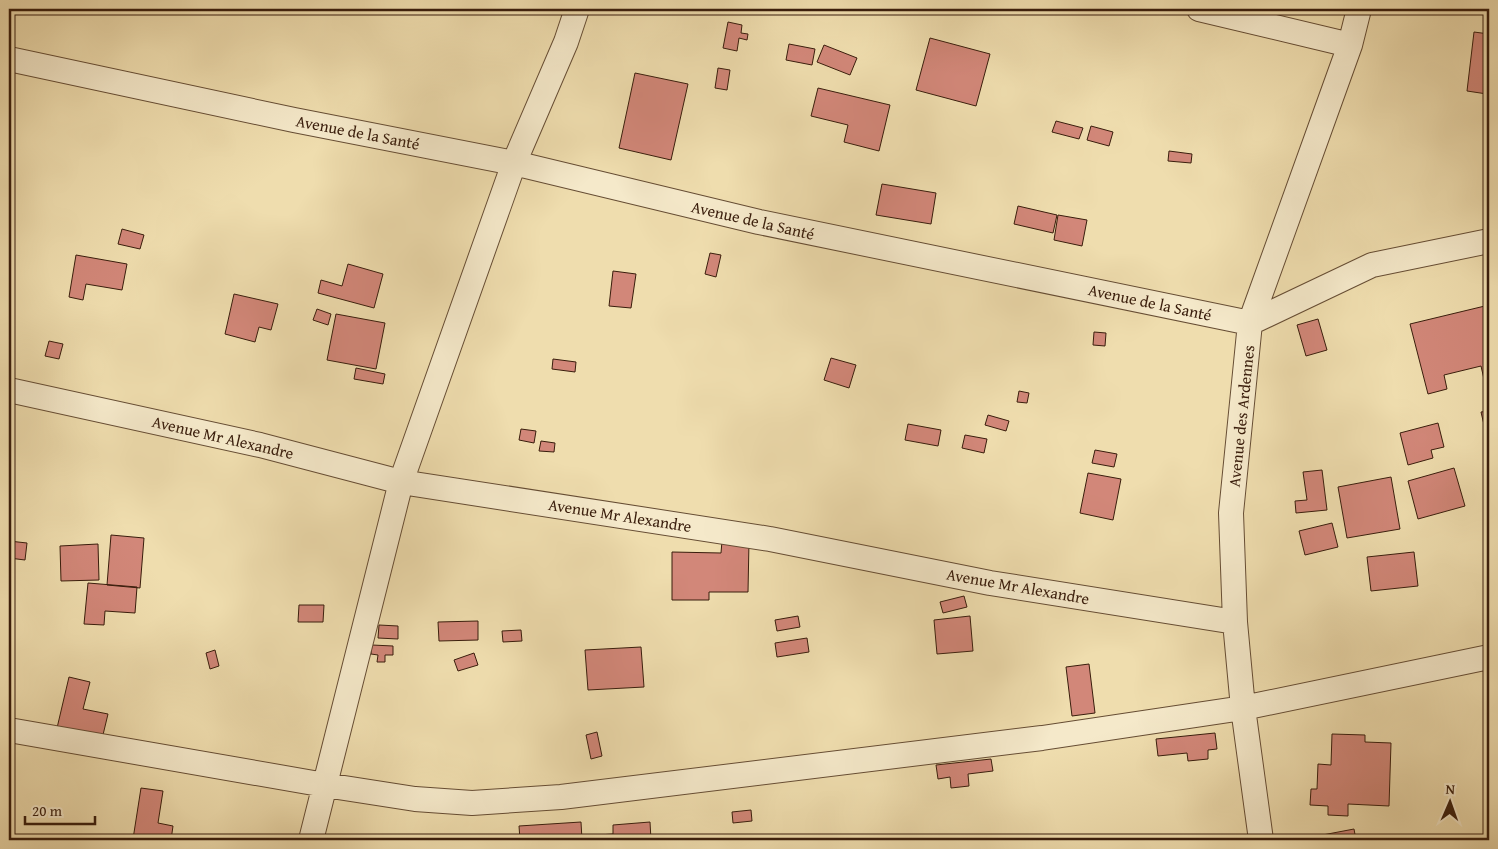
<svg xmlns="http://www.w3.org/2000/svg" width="1498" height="849" viewBox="0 0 1498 849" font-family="'Gentium Book Plus',serif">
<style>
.building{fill:#d28779;stroke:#391d0c}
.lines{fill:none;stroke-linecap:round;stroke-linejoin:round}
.minor-casing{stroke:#664d34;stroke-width:26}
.minor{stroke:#f5e9ca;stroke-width:24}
.labels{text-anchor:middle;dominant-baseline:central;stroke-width:4.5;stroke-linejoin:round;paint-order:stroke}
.street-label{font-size:16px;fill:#391d0c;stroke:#f5e9ca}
</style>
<rect width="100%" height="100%" fill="#efddae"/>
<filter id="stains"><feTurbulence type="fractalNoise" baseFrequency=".004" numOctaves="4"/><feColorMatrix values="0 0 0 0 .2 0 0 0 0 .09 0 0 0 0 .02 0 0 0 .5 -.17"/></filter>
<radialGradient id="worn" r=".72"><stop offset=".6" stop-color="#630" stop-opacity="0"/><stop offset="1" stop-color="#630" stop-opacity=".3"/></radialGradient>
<path class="building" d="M728 22 742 25 741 33 748 34 747 40 739 38 737 51 723 48Z
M1474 32 1489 34V71L1487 94 1467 91Z
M930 38 990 54 976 106 916 90Z
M789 44 815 49 812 65 786 60Z
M824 45 857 58 850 75 817 62Z
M718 68 730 70 727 90 715 88Z
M635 73 688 84 671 160 619 148Z
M818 88 890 105 879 151 844 142 848 125 811 116Z
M1056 121 1083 128 1079 139 1052 132Z
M1091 126 1113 132 1109 146 1087 140Z
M1169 151 1192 154 1191 163 1168 161Z
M882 184 936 193 931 224 876 215Z
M1018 206 1057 215 1053 233 1014 224Z
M1058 215 1087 220 1082 246 1054 240Z
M122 229 144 235 140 249 118 244Z
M710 253 721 255 716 277 705 274Z
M76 255 127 264 122 290 86 284 83 300 69 297Z
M348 264 383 274 374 308 318 293 321 280 342 286Z
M613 271 636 274 631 308 609 306Z
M234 294 278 304 271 330 259 327 255 342 225 334Z
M1489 305V388H1486L1481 366 1444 375 1447 389 1428 394 1410 324Z
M317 309 331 314 328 325 313 320Z
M336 314 385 323 376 369 327 360Z
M1318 319 1327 350 1306 356 1297 325Z
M1094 332 1106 333 1105 346 1093 345Z
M49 341 63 344 59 359 45 356Z
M831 358 856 365 849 388 824 380Z
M553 359 576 362 575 372 552 369Z
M356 368 385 374 383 384 354 379Z
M1019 391 1029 393 1027 403 1017 402Z
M1489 411V446L1481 412Z
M988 415 1009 421 1006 431 985 425Z
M1438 423 1444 447 1431 450 1433 458 1408 465 1400 433Z
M908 424 941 430 938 446 905 440Z
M521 429 536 431 534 443 519 440Z
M965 435 987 439 984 453 962 448Z
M541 441 555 443 554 452 539 451Z
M1095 450 1117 454 1114 467 1092 463Z
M1454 468 1465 506 1418 519 1408 481Z
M1322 470 1327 510 1296 513 1295 501 1307 500 1303 472Z
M1088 473 1121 479 1113 520 1080 513Z
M1391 477 1400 529 1347 538 1338 487Z
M1332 523 1338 547 1305 555 1299 531Z
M111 535 144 538 140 588 107 585Z
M9 541 27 543 25 560 9 558Z
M722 541H749L748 592H709V600H672V552L721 553Z
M98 544 99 580 61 581 60 546Z
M1414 552 1418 586 1371 591 1367 557Z
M88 583 137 587 135 613 105 611 104 625 84 624Z
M964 596 967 607 943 613 940 602Z
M299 605H324L323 622H298Z
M798 616 800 627 777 631 775 620Z
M970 616 973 651 937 654 934 620Z
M478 621V640L439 641 438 622Z
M379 625 398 626V639L378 638Z
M521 630 522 641 503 642 502 631Z
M807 638 809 652 777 657 775 643Z
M372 645 393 646V655H385V662H377L378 655 371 654Z
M641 647 644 687 588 690 585 650Z
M215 650 219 666 210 669 206 653Z
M474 653 478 665 458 671 454 660Z
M1089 664 1095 713 1072 716 1066 667Z
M69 677 90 682 83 709 108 714 102 739 57 728Z
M597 732 602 756 591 759 586 735Z
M1215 733 1217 749 1208 750V759L1188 761 1187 753 1158 756 1156 739Z
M1332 734 1365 735V742L1391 743 1389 806 1348 804V816L1328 815V806L1310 805 1311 789H1317L1318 764 1331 765Z
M991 759 993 771 968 774 969 786 951 788 950 777 938 779 936 765Z
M141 788 163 791 158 823 173 826 171 840 133 839Z
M751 810 752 821 733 823 732 812Z
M581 822 582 840H520L519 826Z
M650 822 651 840H599L598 835 613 834V825Z
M1354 829 1356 840H1313L1312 837Z"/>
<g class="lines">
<defs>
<path id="minor" d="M1199 9 1350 45
M9 59 294 120 514 163 759 222 1250 323 1372 265 1489 241
M9 390 260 445 401 482 770 539 990 583 1235 622
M9 730 325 785 415 799 472 803 561 797 1042 738 1243 708 1489 657
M311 840 401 482 514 163 566 42 577 9
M1261 840 1243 708 1235 622 1231 513 1250 323 1350 45 1359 9"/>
</defs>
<use href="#minor" class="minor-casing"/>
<use href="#minor" class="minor"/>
</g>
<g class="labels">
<g class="street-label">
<text transform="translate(358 132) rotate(11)">Avenue de la Santé</text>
<text transform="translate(753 220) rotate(13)">Avenue de la Santé</text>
<text transform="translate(1150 302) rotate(12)">Avenue de la Santé</text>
<text transform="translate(1241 416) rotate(-84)">Avenue des Ardennes</text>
<text transform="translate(223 437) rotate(13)">Avenue Mr Alexandre</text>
<text transform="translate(620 515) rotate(9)">Avenue Mr Alexandre</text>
<text transform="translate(1018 586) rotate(10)">Avenue Mr Alexandre</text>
</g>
</g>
<rect width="1498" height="849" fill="none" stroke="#efddae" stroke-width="30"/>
<rect x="10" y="10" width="1478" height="829" fill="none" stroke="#391d0c" stroke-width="2.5"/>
<rect x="15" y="15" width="1468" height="819" fill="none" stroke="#391d0c"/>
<g transform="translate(1450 802) rotate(2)" stroke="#f5e9ca" stroke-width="4" paint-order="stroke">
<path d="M0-4L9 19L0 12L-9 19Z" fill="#391d0c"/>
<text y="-8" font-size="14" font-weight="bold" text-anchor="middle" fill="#391d0c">N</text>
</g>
<path d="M25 816v8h70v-8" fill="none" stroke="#391d0c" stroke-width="2.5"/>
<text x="32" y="816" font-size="15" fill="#391d0c" stroke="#f5e9ca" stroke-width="4" paint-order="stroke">20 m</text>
<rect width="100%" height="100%" filter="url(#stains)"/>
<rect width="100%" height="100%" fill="url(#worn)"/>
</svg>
